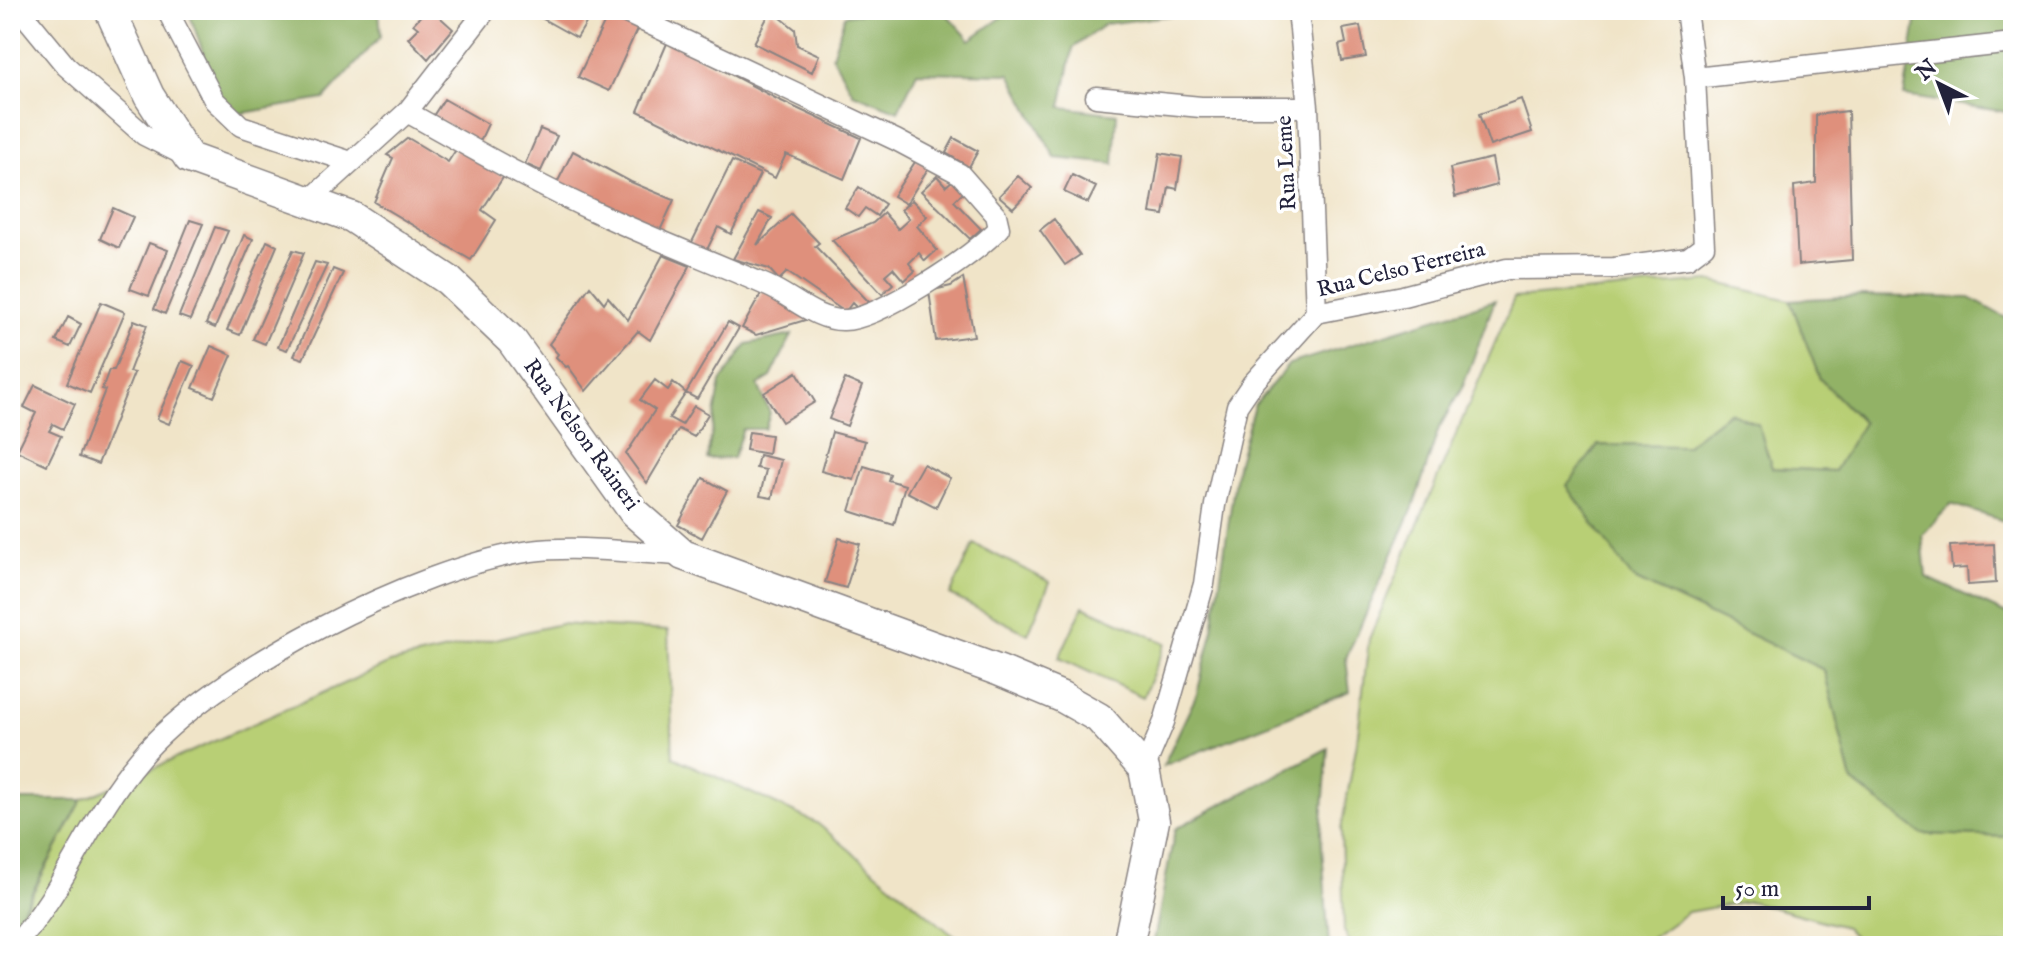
<svg xmlns="http://www.w3.org/2000/svg" width="2023" height="956" viewBox="0 0 2023 956" font-family="'IM FELL English',serif">
<style>
.green{fill:#b8cf74;stroke:#6d7858;stroke-width:2}
.forest{fill:#92b266;stroke:#5a6a50;stroke-width:2}
.building{fill:#df907c}
.lines{fill:none;stroke-linecap:round;stroke-linejoin:round}
.street-casing{stroke:#898382;stroke-width:23}
.secondary-casing{stroke:#898382;stroke-width:33}
.street{stroke:#fff;stroke-width:20}
.secondary{stroke:#fff;stroke-width:30}
.labels{text-anchor:middle;dominant-baseline:central;stroke-width:7;stroke-linejoin:round;paint-order:stroke}
.street-label{font-size:22px;fill:#22223b;stroke:#fff}
</style>
<rect width="100%" height="100%" fill="#fff"/>
<filter id="ink" filterUnits="userSpaceOnUse"><feTurbulence type="fractalNoise" baseFrequency=".0125" numOctaves="2"/><feDisplacementMap in="SourceGraphic" scale="16" xChannelSelector="R" yChannelSelector="G"/><feConvolveMatrix kernelMatrix="1 2 1 2 8 2 1 2 1" color-interpolation-filters="sRGB"/></filter>
<filter id="wash" filterUnits="userSpaceOnUse"><feTurbulence type="fractalNoise" baseFrequency=".006" numOctaves="4" result="noise"/><feDisplacementMap in="SourceGraphic" scale="32" xChannelSelector="R" yChannelSelector="G"/><feGaussianBlur stdDeviation="1.8" result="paint"/><feColorMatrix in="noise" values="0 0 0 0 0 0 0 0 0 0 0 0 0 0 0 0 0 1.4 0 .05"/><feComposite in="paint" operator="in"/></filter>
<g filter="url(#wash)">
<rect width="100%" height="100%" fill="#f0e4c8"/>
<path class="green" d="M1709 281 1790 300 1820 379 1863 423 1834 471 1772 468 1758 425 1729 412 1685 446 1598 445 1632 578 1824 670 1852 781 1921 834 2013 837V946H1863L1845 927 1749 901 1688 912 1641 946H1352L1344 931 1341 830 1357 742 1369 639 1514 298Z
M974 544 1050 582 1028 634 950 595Z
M1083 606 1166 643 1143 697 1059 658Z
M560 624 668 631 673 757 817 823 950 933 977 946H10L12 932 82 800 390 663Z"/>
<path class="forest" d="M188 10H379L381 36 324 99 226 116Z
M888 10H943L970 40 1012 10H1213L1105 24 1073 48 1061 107 1117 114 1114 164 1055 158 1010 74 917 72 898 111 853 93 832 56 845 15Z
M1918 10H2013V113L1904 96Z
M1863 296 1970 298 2013 322V524L1951 504 1922 535 1926 577 2013 617V837L1921 834 1852 781 1824 670 1632 578 1567 486 1598 445 1685 446 1729 412 1758 424 1772 468 1834 471 1863 423 1820 379 1790 300Z
M1495 300 1463 386 1439 428 1413 508 1346 658 1350 692 1163 766 1197 694 1213 629 1237 465 1254 406 1289 364Z
M792 335 771 377 758 385 770 413 765 429H743L733 458 707 459 721 382 747 344Z
M1328 748 1321 833 1329 946H1153L1175 829Z
M10 800H82L10 933Z"/>
<g id="blocks">
<path class="building" d="M426 10H432L453 29 428 59 408 38 418 28 413 24Z
M527 10H594L577 38Z
M771 10 795 29 797 45 819 55 812 72 754 43Z
M610 11 639 25 609 91 578 77Z
M1360 26 1366 57 1342 61 1339 45 1346 43 1343 29Z
M668 41 777 99 861 138 844 179 786 154 775 178 638 111Z
M444 99 488 124 479 143 433 116Z
M1521 99 1532 132 1490 146 1479 114Z
M1848 111 1852 260 1798 265 1794 186 1816 183V115Z
M540 129 557 136 541 171 525 164Z
M408 138 448 162 457 148 504 176 482 210 496 220 471 260 374 202 393 158 387 155Z
M954 138 978 151 969 167 946 153Z
M573 151 631 182 674 200 659 233 556 185Z
M1160 153 1182 157 1177 189 1169 187 1164 215 1150 213Z
M1492 158 1497 185 1455 197 1450 168Z
M917 159 929 167 906 204 893 196Z
M732 161 760 174 731 234 718 227 705 254 690 246Z
M1072 175 1096 187 1088 203 1064 192Z
M937 176 946 186 952 181 963 192 954 201 981 229 970 239 921 191Z
M1018 176 1032 188 1013 208 999 196Z
M859 187 885 204 877 216 865 208 858 217 845 208Z
M912 200 927 216 917 226 937 250 925 261 919 253 909 263 915 271 904 281 893 268 885 275 893 284 882 294 832 240 873 223 884 213 898 229 909 219 901 210Z
M113 208 133 217 119 248 100 239Z
M759 212 772 218 757 245 791 214 819 243 815 246 869 302 859 310 852 303 845 312 787 272 779 280 769 269 733 259Z
M1054 219 1080 255 1065 265 1040 230Z
M190 220 203 224 165 314 154 309Z
M215 227 228 231 190 320 179 316Z
M244 235 253 239 215 328 206 324Z
M267 241 277 246 240 335 227 330Z
M149 243 168 250 149 296 130 289Z
M293 250 304 253 265 344 253 339Z
M663 255 690 266 650 340 638 331 586 391 568 366 566 367 556 357 558 354 549 344 590 286 604 303 608 297 628 320Z
M315 262 327 265 287 350 278 347Z
M333 269 343 273 303 359 294 356Z
M963 278 974 336 936 341 929 291 951 286Z
M763 290 812 318 756 335 742 328Z
M101 302 125 312 90 393 67 383Z
M68 317 81 324 70 347 56 341Z
M134 320 147 325 129 372 134 373 98 464 79 457 105 390 102 389 109 370H114Z
M728 322 739 328 697 399 686 393Z
M211 346 232 355 214 397 193 388Z
M182 361 194 366 169 424 157 419Z
M797 372 815 402 782 422 764 393Z
M845 379 862 386 847 426 829 419Z
M655 380 668 390 673 382 686 393 669 418 682 425 694 406 708 414 694 437 679 429 647 483 626 454 655 410 640 400Z
M35 385 75 404 63 429 53 424 49 431 61 436 47 465 17 451 36 413 24 407Z
M749 432 771 435 768 454 746 450Z
M832 432 865 441 854 480 821 471Z
M759 455 781 460 772 498 760 496 766 470 756 468Z
M923 464 950 478 936 507 907 492Z
M864 466 890 474 888 480 905 485 894 525 850 511Z
M703 478 727 491 702 538 678 525Z
M839 538 860 544 846 588 825 582Z
M1994 544 1996 583 1968 585 1967 568 1952 569 1950 546Z"/>
</g>
</g>
<g filter="url(#ink)">
<use href="#blocks" fill-opacity="0" stroke="#898382" stroke-width="2"/>
<g class="lines">
<defs>
<path id="street" d="M20 10 66 66 144 135 186 156
M167 10 214 100 241 126 351 162
M1298 10 1308 107 1316 313
M1695 78 2013 43
M1096 97 1201 107H1308
M407 112C470 147 534 184 600 214 655 240 712 261 768 286 792 296 816 321 844 320 878 320 977 254 999 228L996 215 960 174 896 140 620 10
M309 201 407 112 486 10
M1144 769 1164 722 1204 584 1215 505 1237 406 1252 384 1316 313 1403 296 1507 269 1614 268 1688 258 1704 246 1695 78 1686 10
M14 946C65 891 90 816 139 759 211 672 419 566 531 551 580 545 633 553 683 555"/>
<path id="secondary" d="M110 10 149 96 189 158 352 217 448 280 512 341 634 512 683 555 1000 671 1062 697 1099 718 1144 769 1154 821 1128 946"/>
</defs>
<use href="#street" class="street-casing"/>
<use href="#secondary" class="secondary-casing"/>
<use href="#street" class="street"/>
<use href="#secondary" class="secondary"/>
</g>
</g>
<g class="labels">
<g class="street-label">
<text transform="translate(1287 163) rotate(-93)">Rua Leme</text>
<text transform="translate(1401 270) rotate(-14)">Rua Celso Ferreira</text>
<text transform="translate(581 435) rotate(54)">Rua Nelson Raineri</text>
</g>
</g>
<rect width="2023" height="956" fill="none" stroke="#fff" stroke-width="40"/>
<g transform="translate(1939 84) rotate(318)" stroke="#ffffff" stroke-width="6" paint-order="stroke">
<path d="M0-6L14 30L0 20L-14 30Z" fill="#22223b"/>
<text y="-12" font-size="22" font-weight="bold" text-anchor="middle" fill="#22223b">N</text>
</g>
<path d="M1723 896v12h146v-12" fill="none" stroke="#22223b" stroke-width="4"/>
<text x="1735" y="896" font-size="24" fill="#22223b" stroke="#ffffff" stroke-width="6" paint-order="stroke">50 m</text>
</svg>
